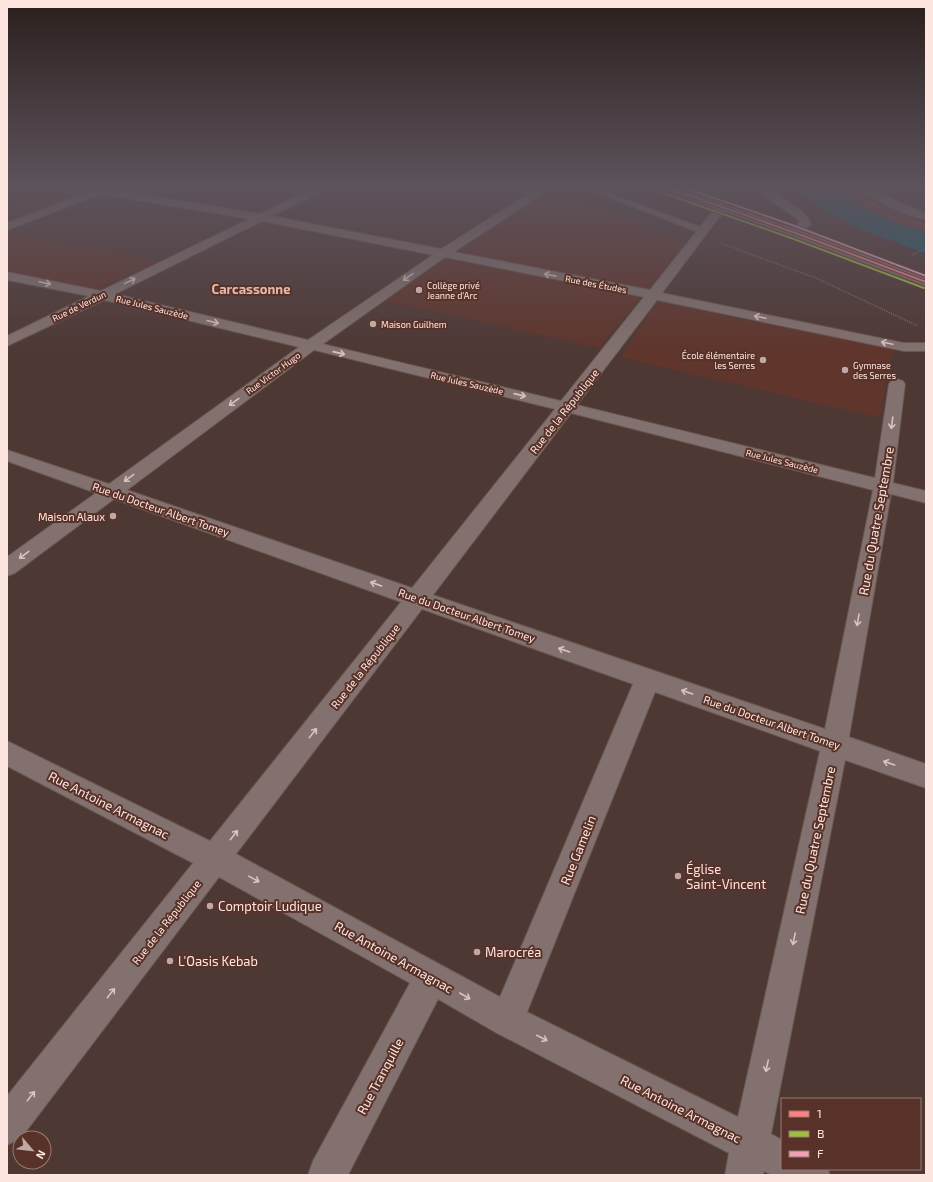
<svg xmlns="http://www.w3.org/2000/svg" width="933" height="1182" viewBox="0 0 933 1182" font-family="'Exo 2',sans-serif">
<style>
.built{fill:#5f352c}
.green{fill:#704338}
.water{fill:#1e5b67}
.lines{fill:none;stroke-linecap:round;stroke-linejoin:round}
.lane-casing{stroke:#675550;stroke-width:2}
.street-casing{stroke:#675550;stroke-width:2}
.path{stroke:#857471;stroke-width:1.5;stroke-dasharray:1 1.5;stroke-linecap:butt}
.lane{fill:#82716e;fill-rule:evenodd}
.street{fill:#82716e;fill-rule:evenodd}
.bus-1-casing{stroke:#583229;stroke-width:3.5}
.bus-2-casing{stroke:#583229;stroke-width:3.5}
.bus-3-casing{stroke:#583229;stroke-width:3.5}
.bus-1{stroke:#ff8083;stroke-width:2}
.bus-2{stroke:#9ebf3c;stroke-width:2}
.bus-3{stroke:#efa1b4;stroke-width:2}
.oneway{stroke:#d9c3be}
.poi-dot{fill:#c0a9a4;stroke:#583229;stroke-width:1.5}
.labels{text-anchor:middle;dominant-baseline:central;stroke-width:4;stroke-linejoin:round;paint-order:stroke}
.far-street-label{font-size:9px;fill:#fee6e0;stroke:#583229}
.far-poi-label{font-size:9px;fill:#fee6e0;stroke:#583229;text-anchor:start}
.street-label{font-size:11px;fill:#fee6e0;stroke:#583229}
.poi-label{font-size:11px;fill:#fee6e0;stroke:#583229;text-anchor:end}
.far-district-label{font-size:13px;font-weight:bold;fill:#e6b7ab;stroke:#583229}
.near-street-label{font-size:13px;fill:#fee6e0;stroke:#583229}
.near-poi-label{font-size:13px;fill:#fee6e0;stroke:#583229;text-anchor:start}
</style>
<rect width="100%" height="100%" fill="#4e3834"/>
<path class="built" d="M549 188H554L686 244 648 289 643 290 453 252Z
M41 191 74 197 7 223V202L12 203Z
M7 232 93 248 96 247 156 262 95 290 7 270Z
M445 258 641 297 599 348 383 300Z
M657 301 895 350 891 359 880 418 621 357Z"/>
<path class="green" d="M833 187H854L878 204 926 224V232L894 221 863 207Z"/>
<path class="water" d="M792 187H833L863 207 894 221 926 233V254L861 229 827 212 796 191Z"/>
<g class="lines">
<defs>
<path id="lane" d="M582 187H592L706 229 707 231 703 234 700 233Z"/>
<path id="street" d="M72 187H94L260 214 315 187H328L327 189 272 216 441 249 528 194 503 189 502 187H524L536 189 539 187H551L550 189 454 252 650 290 712 212 716 209 661 189 660 187H674L792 228 799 223V220L767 198 759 187H769C779 199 808 210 811 224L802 231 926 278V286L726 212 720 216 662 293 904 343H926V351H904L657 300 577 405 875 478 889 384 891 381 897 379 903 381 905 384 893 483 926 491V503L891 494 849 737 926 764V788L845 760 771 1134 782 1140V1169H828L830 1175H772L764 1171 763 1175H725L729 1153 495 1032 438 999 348 1175H308L313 1161 410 983 219 877 21 1138 7 1145V1096L193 863 7 766V741L210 841 401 602 114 499 15 573 7 576V557L96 493 7 461V450L109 484 299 347 104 300 7 346V336L89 296 7 280V272L101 291 249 219 101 194 7 230V223L87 192 73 189ZM262 221 433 255 308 340 115 294ZM445 257 644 297 561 401 323 344ZM314 350 555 409 412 588 127 490ZM571 413 873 490 825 729 433 595ZM422 609 633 684 500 997 236 854ZM655 692 820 751 738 1117 527 1012Z
M859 187H871L898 202 926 213V220C909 216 870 201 859 187Z"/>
</defs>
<use href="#lane" class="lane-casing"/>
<use href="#street" class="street-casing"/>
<path class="path" d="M720 243 816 278 918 326
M912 255 926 248"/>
<use href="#lane" class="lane"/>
<use href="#street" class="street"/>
<defs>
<path id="bus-1" d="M665 187 793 232 926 282"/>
<path id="bus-2" d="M663 193 791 238 924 288"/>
<path id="bus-3" d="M682 187 795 226 926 276"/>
</defs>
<use href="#bus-1" class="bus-1-casing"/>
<use href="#bus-2" class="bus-2-casing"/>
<use href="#bus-3" class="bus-3-casing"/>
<use href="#bus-1" class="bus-1"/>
<use href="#bus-2" class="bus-2"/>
<use href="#bus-3" class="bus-3"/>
</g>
<defs><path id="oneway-shaft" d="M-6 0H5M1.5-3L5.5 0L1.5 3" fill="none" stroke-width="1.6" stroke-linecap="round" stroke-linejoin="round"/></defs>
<g class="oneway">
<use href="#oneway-shaft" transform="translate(550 275) rotate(-169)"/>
<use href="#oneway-shaft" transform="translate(408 277) rotate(145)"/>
<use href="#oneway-shaft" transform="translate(130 281) rotate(-26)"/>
<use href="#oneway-shaft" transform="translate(45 283) rotate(12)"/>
<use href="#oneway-shaft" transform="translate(760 317) rotate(-168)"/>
<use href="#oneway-shaft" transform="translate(213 322) rotate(14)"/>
<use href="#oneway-shaft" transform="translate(887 343) rotate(-168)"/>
<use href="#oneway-shaft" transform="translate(339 353) rotate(13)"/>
<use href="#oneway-shaft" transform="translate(520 395) rotate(13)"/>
<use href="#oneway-shaft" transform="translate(234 402) rotate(144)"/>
<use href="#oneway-shaft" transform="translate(892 423) rotate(98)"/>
<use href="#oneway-shaft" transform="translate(129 478) rotate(144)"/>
<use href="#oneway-shaft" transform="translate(24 555) rotate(143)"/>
<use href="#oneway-shaft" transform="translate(376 584) rotate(-161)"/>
<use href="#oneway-shaft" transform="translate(858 620) rotate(100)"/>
<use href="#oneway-shaft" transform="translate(564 650) rotate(-161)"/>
<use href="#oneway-shaft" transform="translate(687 692) rotate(-161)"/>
<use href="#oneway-shaft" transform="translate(313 733) rotate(-52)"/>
<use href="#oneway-shaft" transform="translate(889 763) rotate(-161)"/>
<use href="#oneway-shaft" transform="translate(234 835) rotate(-52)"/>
<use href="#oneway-shaft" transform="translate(254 879) rotate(29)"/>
<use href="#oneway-shaft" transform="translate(794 939) rotate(102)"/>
<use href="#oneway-shaft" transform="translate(111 993) rotate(-52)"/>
<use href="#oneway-shaft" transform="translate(465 996) rotate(30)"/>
<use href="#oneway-shaft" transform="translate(542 1038) rotate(27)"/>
<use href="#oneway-shaft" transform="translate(767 1066) rotate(102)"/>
<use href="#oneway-shaft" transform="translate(31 1096) rotate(-52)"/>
</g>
<linearGradient id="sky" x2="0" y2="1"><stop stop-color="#2b1f1d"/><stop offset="0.53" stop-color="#5d535c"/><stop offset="1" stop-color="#5d535c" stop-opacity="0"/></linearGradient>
<rect width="933" height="352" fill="url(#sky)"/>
<g class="poi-dot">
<circle cx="419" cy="290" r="4"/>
<circle cx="373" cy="324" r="4"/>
<circle cx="763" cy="360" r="4"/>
<circle cx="845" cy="370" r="4"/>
<circle cx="113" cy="516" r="4"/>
<circle cx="678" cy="876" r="4"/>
<circle cx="210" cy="906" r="4"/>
<circle cx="477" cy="952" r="4"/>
<circle cx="170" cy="961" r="4"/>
</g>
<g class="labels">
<g class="far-street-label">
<text transform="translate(596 284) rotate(11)">Rue des Études</text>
<text transform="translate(79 306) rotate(-26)">Rue de Verdun</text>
<text transform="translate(152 307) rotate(14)">Rue Jules Sauzède</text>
<text transform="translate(273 373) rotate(-36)">Rue Victor Hugo</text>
<text transform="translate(467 383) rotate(13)">Rue Jules Sauzède</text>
<text transform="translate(782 461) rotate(14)">Rue Jules Sauzède</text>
</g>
<g class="far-poi-label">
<text x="427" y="285">Collège privé<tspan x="427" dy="10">Jeanne d'Arc</tspan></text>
<text x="381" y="324">Maison Guilhem</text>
<text x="755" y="355" text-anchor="end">École élémentaire<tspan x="755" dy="10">les Serres</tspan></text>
<text x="853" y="365">Gymnase<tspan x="853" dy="10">des Serres</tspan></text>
</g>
<g class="street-label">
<text transform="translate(564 411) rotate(-52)">Rue de la République</text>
<text transform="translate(161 509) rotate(19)">Rue du Docteur Albert Tomey</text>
<text transform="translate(467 615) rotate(19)">Rue du Docteur Albert Tomey</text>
<text transform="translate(365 666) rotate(-52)">Rue de la République</text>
<text transform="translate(772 722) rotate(19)">Rue du Docteur Albert Tomey</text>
<text transform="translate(166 922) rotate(-52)">Rue de la République</text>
</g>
<g class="poi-label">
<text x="105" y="516">Maison Alaux</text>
</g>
<g class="far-district-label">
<text x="251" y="289">Carcassonne</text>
</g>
<g class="near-street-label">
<text transform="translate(876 521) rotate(-80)">Rue du Quatre Septembre</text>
<text transform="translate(109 805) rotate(27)">Rue Antoine Armagnac</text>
<text transform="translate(815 840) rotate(-78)">Rue du Quatre Septembre</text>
<text transform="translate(578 850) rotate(-68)">Rue Gamelin</text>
<text transform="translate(394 957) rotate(29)">Rue Antoine Armagnac</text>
<text transform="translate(380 1076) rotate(-62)">Rue Tranquille</text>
<text transform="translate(681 1109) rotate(27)">Rue Antoine Armagnac</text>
</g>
<g class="near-poi-label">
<text x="686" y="869">Église<tspan x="686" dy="15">Saint-Vincent</tspan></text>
<text x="218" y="906">Comptoir Ludique</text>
<text x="485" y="952">Marocréa</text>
<text x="178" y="961">L'Oasis Kebab</text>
</g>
</g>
<rect width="933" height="1182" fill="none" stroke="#fee6e0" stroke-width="16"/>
<rect x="781" y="1098" width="140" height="72" fill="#583229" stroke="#9a7a72"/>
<rect x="789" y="1111" width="20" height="6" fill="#ff8083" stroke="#9a7a72"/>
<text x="817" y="1118" font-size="12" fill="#fee6e0">1</text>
<rect x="789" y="1131" width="20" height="6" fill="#9ebf3c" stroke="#9a7a72"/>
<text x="817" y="1138" font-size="12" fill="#fee6e0">B</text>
<rect x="789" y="1151" width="20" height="6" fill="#efa1b4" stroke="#9a7a72"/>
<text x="817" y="1158" font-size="12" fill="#fee6e0">F</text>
<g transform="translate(32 1150) rotate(118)"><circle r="19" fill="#583229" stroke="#9a7a72"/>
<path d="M0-3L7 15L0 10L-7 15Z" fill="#c0a9a4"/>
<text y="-6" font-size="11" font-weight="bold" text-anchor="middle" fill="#fee6e0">N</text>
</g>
</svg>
